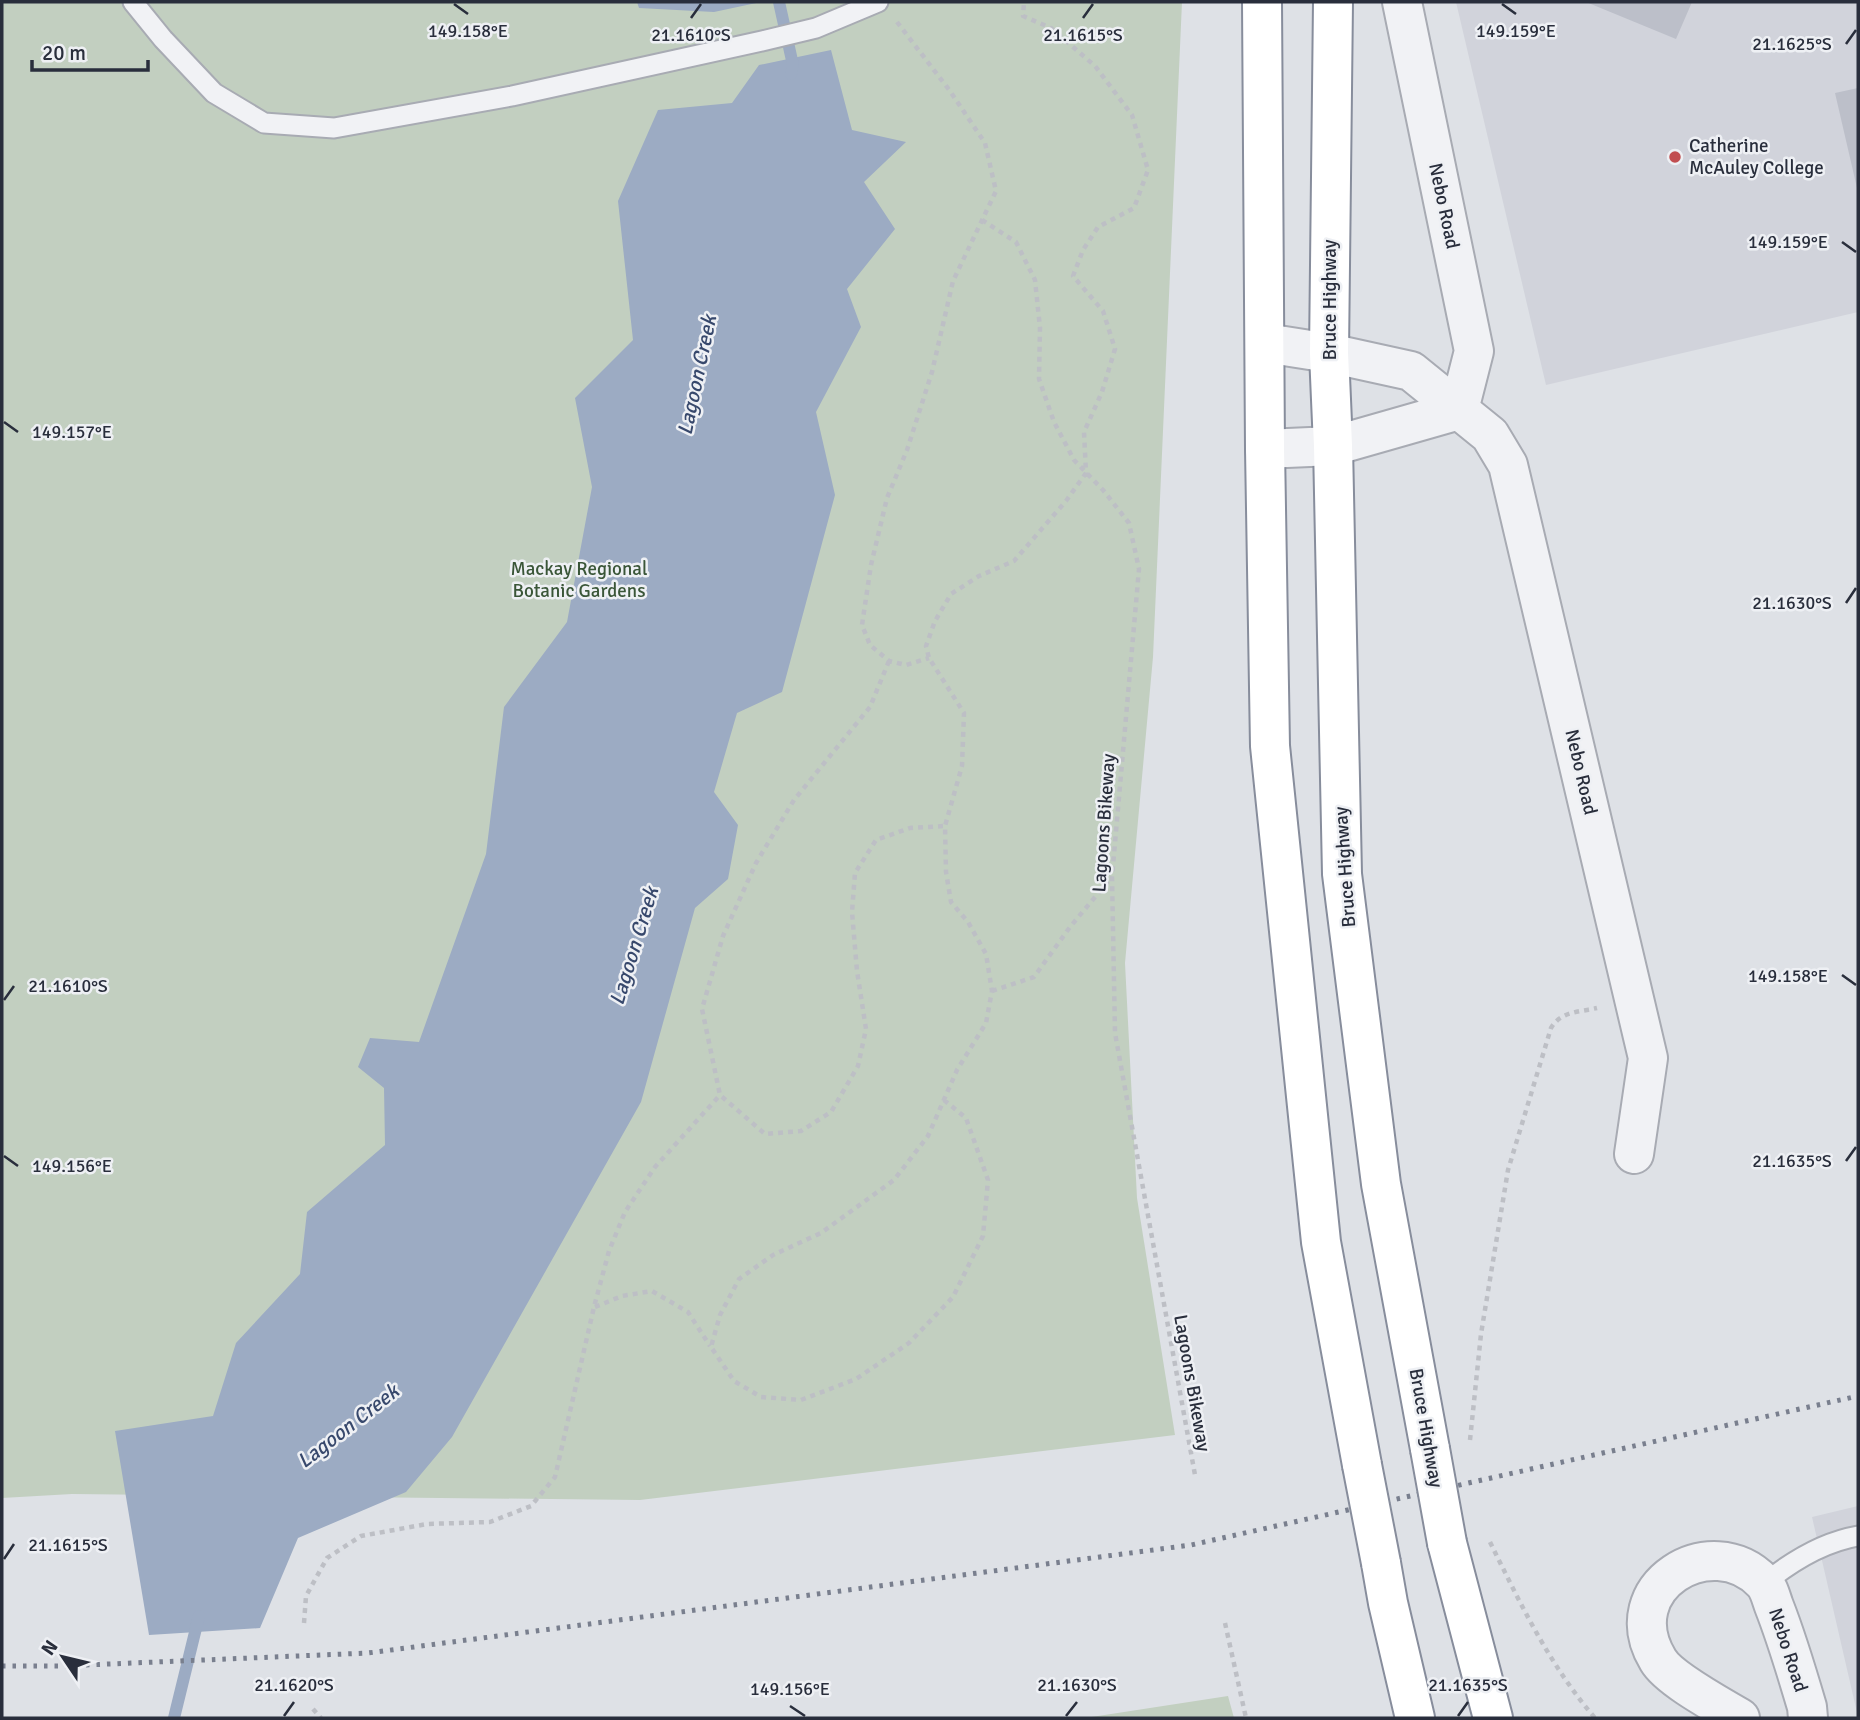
<svg xmlns="http://www.w3.org/2000/svg" width="1860" height="1720" viewBox="0 0 1860 1720" font-family="Signika,sans-serif">
<style>
.built{fill:#d1d3db}
.green{fill:#c2cfc0}
.water{fill:#9cabc3}
.lines{fill:none;stroke-linecap:round;stroke-linejoin:round}
.stream{stroke:#9cabc3;stroke-width:12}
.building{fill:#bcbfc9}
.lane-casing{stroke:#a8abb3;stroke-width:23}
.street-casing{stroke:#a8abb3;stroke-width:42}
.highway-casing{stroke:#878d9c;stroke-width:42}
.path{stroke:#bdbfc5;stroke-width:4.5;stroke-dasharray:5 5;stroke-linecap:butt}
.lane{stroke:#f1f2f5;stroke-width:19}
.street{stroke:#f1f2f5;stroke-width:38}
.highway{stroke:#fff;stroke-width:38}
.rail{stroke:#797f8e;stroke-width:5;stroke-dasharray:3.5 7;stroke-linecap:butt}
.highway-bridge-casing{stroke:#878d9c;stroke-width:42;stroke-linecap:butt}
.highway-bridge{stroke:#fff;stroke-width:38}
.ticks{fill:none;stroke:#292e3c;stroke-width:2.5}
.poi-dot{fill:#c14e51;stroke:#eef0f4;stroke-width:2.5}
.labels{text-anchor:middle;dominant-baseline:central;stroke-width:5;stroke-linejoin:round;paint-order:stroke}
.poi-label{font-size:19px;fill:#292e3c;stroke:#eef0f4;text-anchor:start}
.street-label{font-size:19px;fill:#292e3c;stroke:#eef0f4}
.park-label{font-size:19px;fill:#3a5638;stroke:#eef0f4}
.water-label{font-size:21px;font-style:italic;fill:#37486c;stroke:#eef0f4}
.ticks-label{font-size:18px;text-anchor:middle;fill:#292e3c;stroke:#eef0f4;stroke-width:5;stroke-linejoin:round;paint-order:stroke}
</style>
<rect width="100%" height="100%" fill="#dee1e6"/>
<path class="built" d="M1456 2H1858V312L1546 385Z
M1858 1506V1717L1812 1517Z"/>
<path class="green" d="M2 2H1182L1153 657 1125 963 1137 1198 1175 1435 640 1500 72 1494 2 1498Z
M1228 1696 1234 1718H1085Z"/>
<path class="water" d="M637 2H761L714 12 639 8Z
M831 50 852 130 906 142 864 182 895 229 847 289 861 327 816 412 835 495 782 692 737 713 714 792 738 825 728 879 695 908 641 1102 452 1437 406 1492 298 1538 260 1628 149 1635 115 1431 213 1416 236 1343 300 1274 307 1212 385 1145 384 1088 358 1067 370 1038 419 1042 486 854 504 707 567 622 592 487 575 398 633 340 618 201 658 110 732 103 759 65Z"/>
<g class="lines">
<path class="stream" d="M779 2 793 65 791 74
M174 1718 199 1616"/>
</g>
<path class="building" d="M1586 2H1692L1676 39Z
M1858 88V187L1857 188 1835 93Z"/>
<g class="lines">
<defs>
<path id="lane" d="M133 2 163 39 214 93 264 123 334 128 512 96 762 41 816 28 878 2
M1765 1583C1792 1561 1824 1542 1858 1536"/>
<path id="street" d="M1402 2 1474 351 1459 410
M1265 343 1329 353 1411 371 1490 435 1508 465 1648 1058 1634 1154
M1265 449 1333 446 1459 410
M1740 1718C1720 1706 1669 1679 1658 1660 1614 1587 1711 1528 1763 1582 1769 1588 1771 1598 1774 1606 1787 1639 1797 1673 1807 1707L1808 1718"/>
<path id="highway" d="M1262 2 1265 449 1270 746 1321 1242 1362 1465
M1333 2 1329 353 1333 446 1342 874 1381 1184 1430 1449
M1447 1543 1493 1718
M1381 1563 1388 1603 1415 1718"/>
</defs>
<use href="#lane" class="lane-casing"/>
<use href="#street" class="street-casing"/>
<use href="#highway" class="highway-casing"/>
<path class="path" d="M897 22 950 91 985 143 996 191 953 281 932 372 907 450 887 498 871 565 862 625 870 645 889 661 906 665 929 658
M982 220 1016 242 1035 280 1040 328 1039 379 1054 422 1074 460 1103 490 1129 523 1139 569 1112 877 1115 1033 1195 1475
M889 661 870 707 794 800 756 863 723 936 702 1009 720 1095 765 1134 801 1131 831 1112 858 1066 866 1029 857 971 852 912 855 873 876 840 910 828 945 826
M992 991 1034 977 1070 927 1111 878
M944 1100 966 1118 988 1180 983 1236 953 1297 909 1343 856 1379 801 1400 761 1397 734 1381 711 1347 720 1315 739 1279 773 1255 821 1233 894 1180 928 1136 957 1070 986 1023 992 991 986 954 968 922 951 902 946 872 945 826 962 766 964 713 929 658 926 646 935 621 951 594 979 576 1014 561 1066 501 1086 473 1084 432 1102 392 1115 349 1103 311 1073 276 1083 250 1098 227 1134 208 1148 170 1132 115 1095 66 1051 28 1023 16 1024 2
M595 1307 622 1296 652 1291 688 1312 710 1346
M1470 1440 1481 1334 1508 1170 1551 1028C1561 1011 1580 1012 1597 1008
M1490 1542C1520 1603 1550 1666 1595 1718
M304 1623 306 1596 327 1558 361 1536 427 1524 490 1522 531 1506 555 1477 594 1307 609 1251 625 1212 655 1167 720 1095
M1225 1623 1246 1718
M313 1709 321 1718"/>
<use href="#lane" class="lane"/>
<use href="#street" class="street"/>
<use href="#highway" class="highway"/>
<path class="rail" d="M2 1666H62L368 1653 1191 1545 1858 1396"/>
<defs>
<path id="highway-bridge" d="M1430 1449 1447 1543
M1362 1465 1381 1563"/>
</defs>
<use href="#highway-bridge" class="highway-bridge-casing"/>
<use href="#highway-bridge" class="highway-bridge"/>
</g>
<path class="ticks" d="M454 4 468 14M1502 4 1516 14M691 18 701 4M1083 18 1093 4M1846 44 1856 30M1842 242 1856 252M4 422 18 432M1846 603 1856 588M1842 975 1856 985M4 1000 14 986M4 1156 18 1166M1846 1161 1856 1147M4 1559 14 1544M790 1706 805 1716M284 1716 294 1702M1066 1716 1077 1702M1458 1716 1468 1702"/>
<circle class="poi-dot" cx="1675" cy="157" r="7"/>
<g class="labels">
<g class="poi-label">
<text x="1689" y="146">Catherine<tspan x="1689" dy="22">McAuley College</tspan></text>
</g>
<g class="street-label">
<text transform="translate(1444 206) rotate(78)">Nebo Road</text>
<text transform="translate(1330 300) rotate(-90)">Bruce Highway</text>
<text transform="translate(1581 772) rotate(77)">Nebo Road</text>
<text transform="translate(1104 823) rotate(-86)">Lagoons Bikeway</text>
<text transform="translate(1345 867) rotate(-94)">Bruce Highway</text>
<text transform="translate(1192 1383) rotate(80)">Lagoons Bikeway</text>
<text transform="translate(1426 1428) rotate(80)">Bruce Highway</text>
<text transform="translate(1788 1650) rotate(72)">Nebo Road</text>
</g>
<g class="park-label">
<text x="579" y="569">Mackay Regional<tspan x="579" dy="22">Botanic Gardens</tspan></text>
</g>
<g class="water-label">
<text transform="translate(697 375) rotate(-78)">Lagoon Creek</text>
<text transform="translate(634 946) rotate(-73)">Lagoon Creek</text>
<text transform="translate(348 1426) rotate(-38)">Lagoon Creek</text>
</g>
</g>
<g class="ticks-label">
<text x="468" y="37">149.158°E</text>
<text x="1516" y="37">149.159°E</text>
<text x="691" y="41">21.1610°S</text>
<text x="1083" y="41">21.1615°S</text>
<text x="1792" y="50">21.1625°S</text>
<text x="1788" y="248">149.159°E</text>
<text x="72" y="438">149.157°E</text>
<text x="1792" y="609">21.1630°S</text>
<text x="1788" y="982">149.158°E</text>
<text x="68" y="992">21.1610°S</text>
<text x="1792" y="1167">21.1635°S</text>
<text x="72" y="1172">149.156°E</text>
<text x="68" y="1551">21.1615°S</text>
<text x="294" y="1691">21.1620°S</text>
<text x="1077" y="1691">21.1630°S</text>
<text x="1468" y="1691">21.1635°S</text>
<text x="790" y="1695">149.156°E</text>
</g>
<rect width="1860" height="1720" fill="none" stroke="#292e3c" stroke-width="7"/>
<g transform="translate(63 1657) rotate(305)" stroke="#eef0f4" stroke-width="5" paint-order="stroke">
<path d="M0-5L12 26L0 18L-12 26Z" fill="#292e3c"/>
<text y="-10" font-size="19" font-weight="bold" text-anchor="middle" fill="#292e3c">N</text>
</g>
<path d="M32 60v10h116v-10" fill="none" stroke="#292e3c" stroke-width="3.5"/>
<text x="42" y="60" font-size="21" fill="#292e3c" stroke="#eef0f4" stroke-width="5" paint-order="stroke">20 m</text>
</svg>
